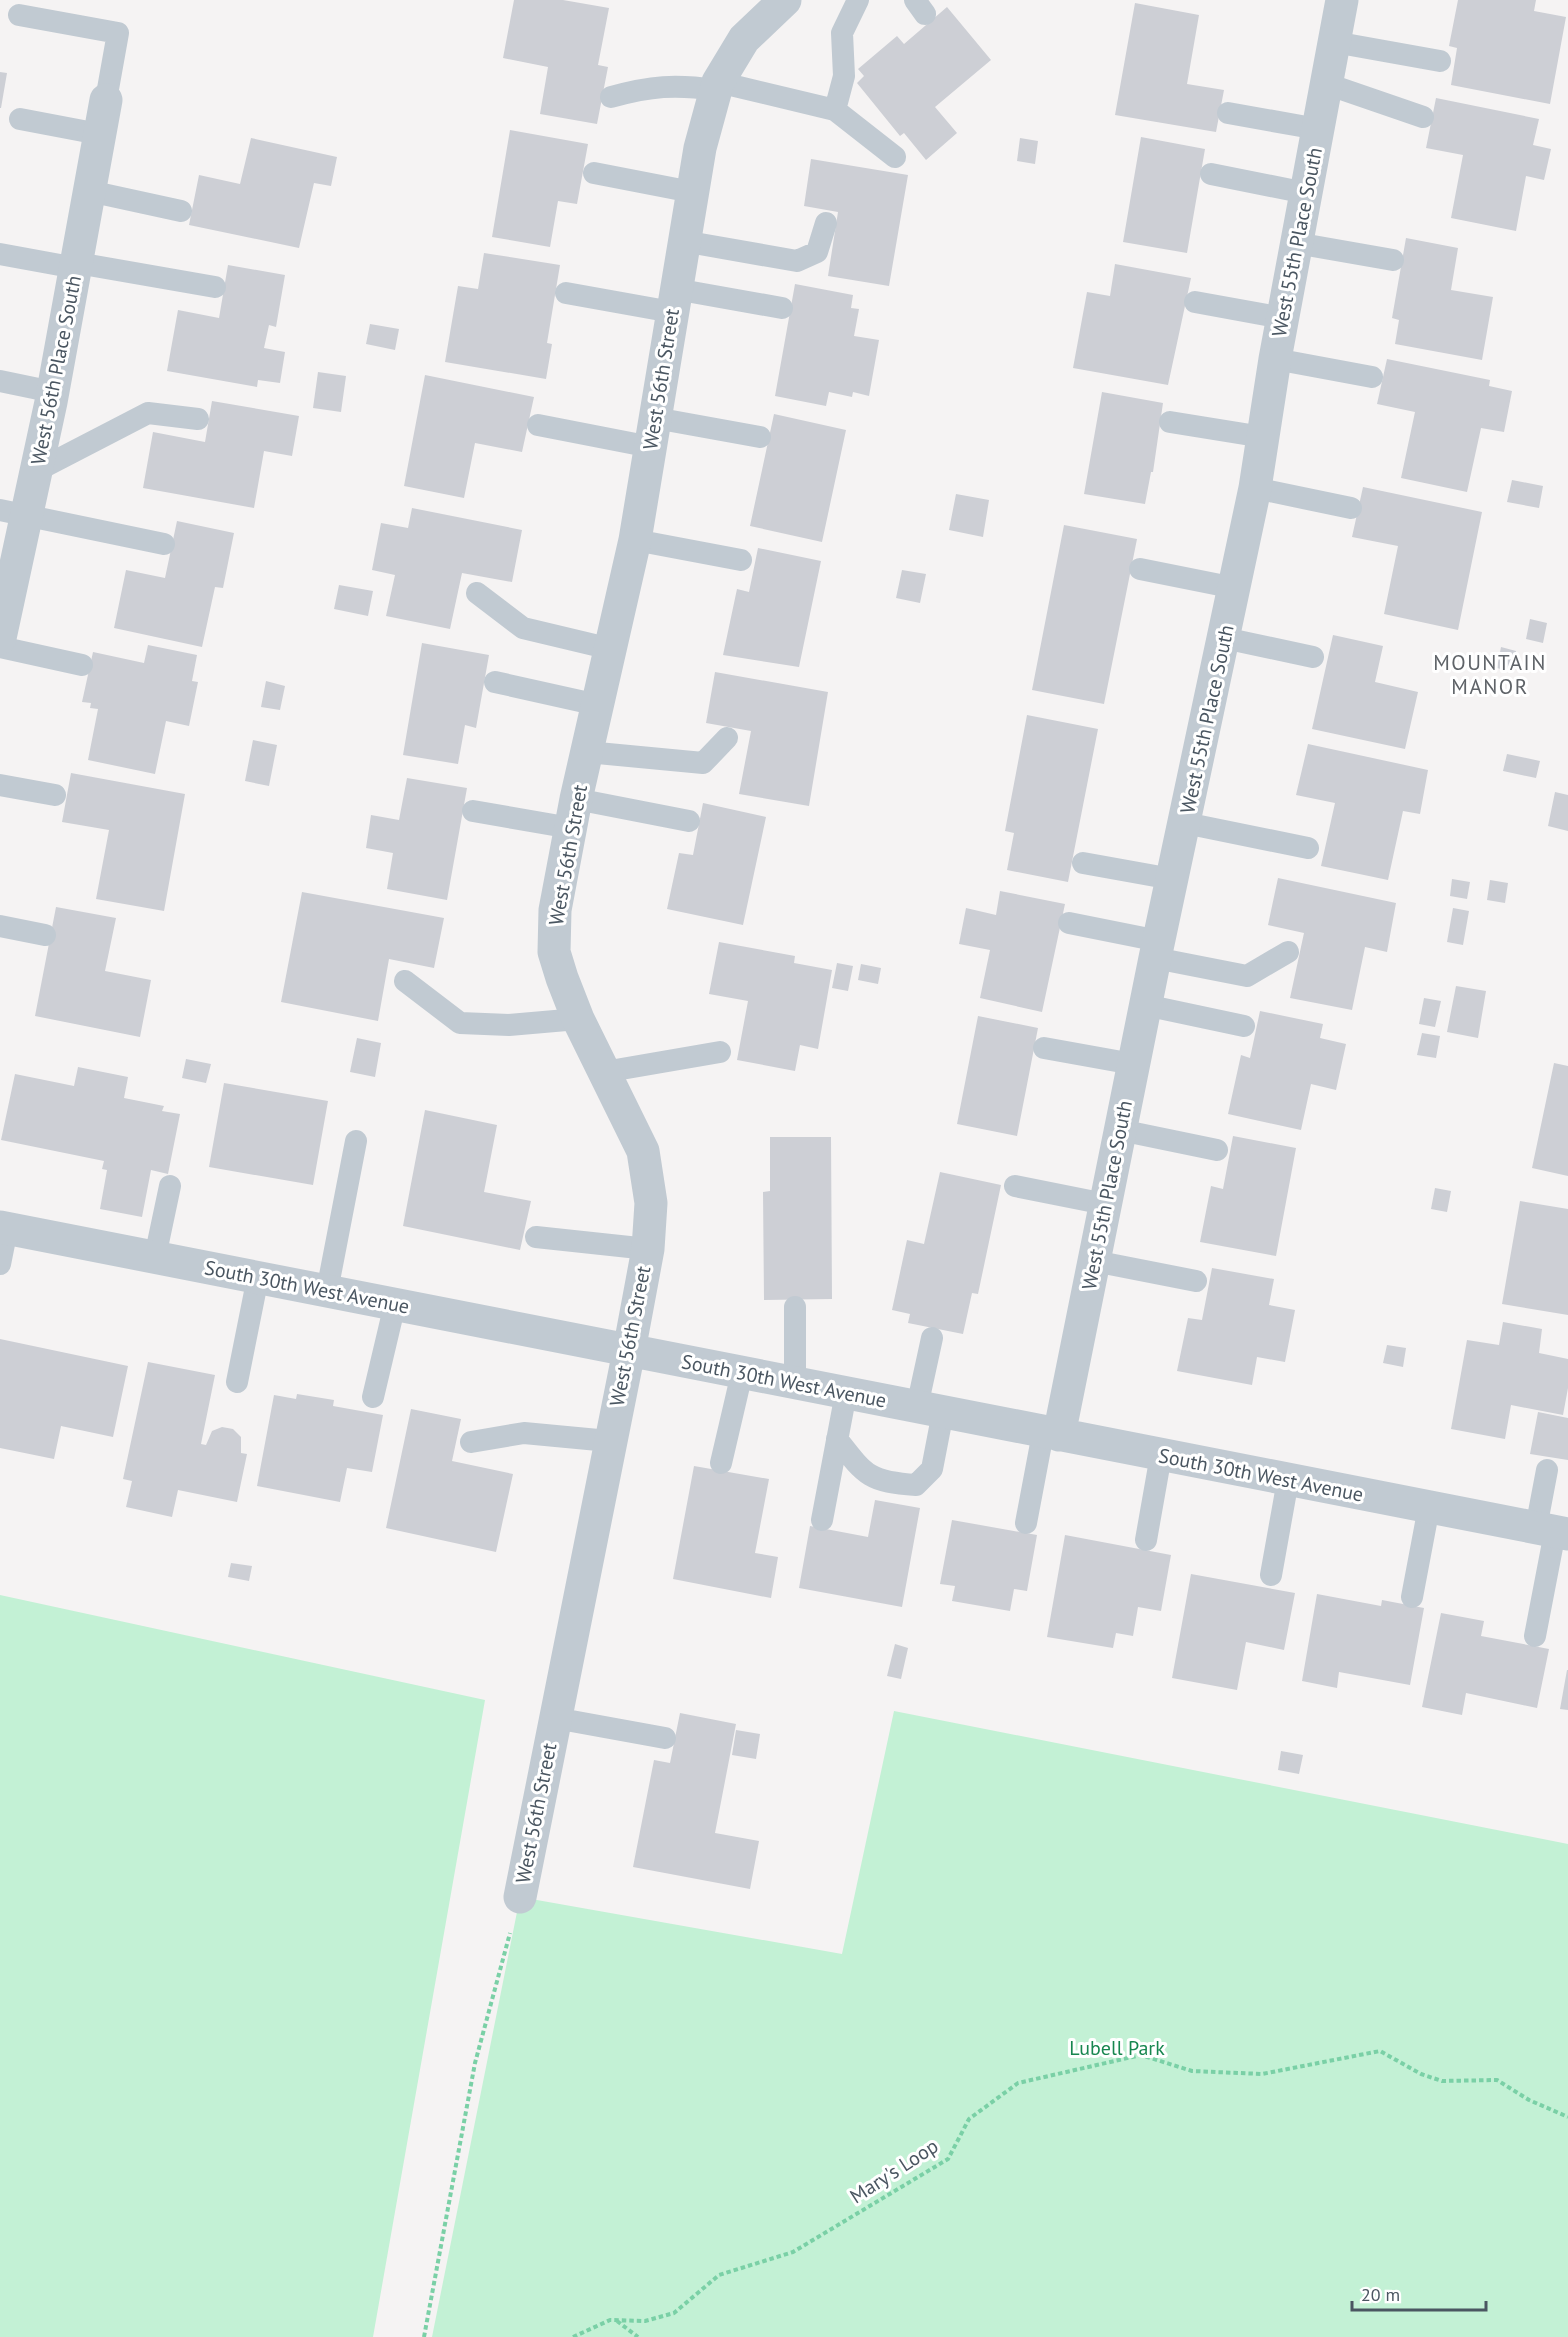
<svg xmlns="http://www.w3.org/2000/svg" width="1568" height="2337" viewBox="0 0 1568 2337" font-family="'PT Sans',sans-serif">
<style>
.green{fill:#c3f1d5}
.building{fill:#cdcfd5}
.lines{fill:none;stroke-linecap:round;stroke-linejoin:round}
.path{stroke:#7ad0a6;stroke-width:4;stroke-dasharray:4.5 3;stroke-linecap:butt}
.lane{stroke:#c1cad2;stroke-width:22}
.street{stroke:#c1cad2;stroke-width:33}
.labels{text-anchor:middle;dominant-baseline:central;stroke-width:6;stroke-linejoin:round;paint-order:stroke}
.street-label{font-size:20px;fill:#4a5661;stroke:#fff}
.park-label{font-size:20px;fill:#17864f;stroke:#fff}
.neighbourhood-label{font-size:21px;letter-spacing:1.5px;fill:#5f6368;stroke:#fff}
</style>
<rect width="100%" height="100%" fill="#f5f3f3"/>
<path class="green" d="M0 1595 485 1700 373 2337H0Z
M894 1711 1568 1844V2337H432L520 1897 842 1954Z"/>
<path class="building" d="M514 0H563L609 8 598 65 608 67 597 124 540 114 548 67 503 58Z
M1458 0H1536L1534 11 1566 17 1550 104 1451 85 1457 48 1449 46Z
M1135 3 1199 15 1187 84 1224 90 1216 132 1115 115Z
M947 7 991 60 935 107 957 133 926 160 904 133 900 136 857 83 864 76 858 69 897 36 904 44Z
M0 72 7 73 1 108H0Z
M1436 98 1539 119 1533 145 1551 149 1544 180 1526 176 1516 231 1451 218 1463 155 1426 148Z
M510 130 588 144 577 204 558 201 550 247 492 237Z
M1141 137 1205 149 1187 253 1123 242Z
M251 138 337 157 331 186 314 183 299 248 189 225 199 175 240 184Z
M1020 138 1038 141 1035 164 1017 161Z
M811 159 908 175 889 286 828 276 838 212 804 206Z
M1406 238 1458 248 1451 290 1493 297 1482 360 1395 344 1399 320 1392 318Z
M484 253 560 265 547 343 552 344 546 379 445 362 458 286 478 289Z
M1115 264 1191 278 1168 385 1073 368 1087 292 1110 296Z
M228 265 285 275 276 327 269 325 264 348 285 352 280 383 258 380 257 387 167 371 178 310 219 318Z
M795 284 853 295 851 308 859 309 854 336 879 340 869 396 853 392 852 397 829 392 826 406 775 396Z
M370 324 399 329 395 350 366 344Z
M1387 359 1490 380 1489 386 1512 391 1504 432 1481 428 1467 492 1401 478 1415 412 1377 404Z
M318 372 346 376 341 412 313 408Z
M425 375 534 397 522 452 475 443 464 498 404 486Z
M1102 392 1163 403 1153 472H1151L1145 504 1084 494Z
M212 401 299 416 292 456 264 451 254 508 143 488 153 432 205 442Z
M774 414 846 430 822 542 750 526Z
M1512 480 1543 486 1539 508 1507 502Z
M1363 487 1482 512 1458 630 1384 614 1398 546 1352 537Z
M956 494 989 500 983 537 949 530Z
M412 508 522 530 512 582 462 573 450 629 386 616 395 575 372 570 381 523 408 528Z
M177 521 234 533 223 588 215 587 202 647 114 628 126 570 165 578Z
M1064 525 1137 539 1104 704 1032 690Z
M758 548 821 561 799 667 723 655 737 589 749 592Z
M902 570 926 574 920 603 896 598Z
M339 585 373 591 368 616 334 609Z
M1530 619 1547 623 1543 643 1526 639Z
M1333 635 1383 646 1375 682 1418 692 1405 749 1312 729Z
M422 643 489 655 476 728 465 725 458 764 403 755Z
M148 645 197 655 192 681 198 682 189 726 166 721 155 774 88 760 98 709 90 708 91 703 82 702 93 652 144 663Z
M1501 647 1516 651 1512 672 1497 668Z
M715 672 828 692 809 806 739 794 751 731 706 723Z
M266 681 285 686 280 710 261 707Z
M1027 715 1098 729 1068 882 1007 870 1014 833 1005 831Z
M253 740 277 745 269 786 245 781Z
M1308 744 1428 770 1420 814 1403 811 1388 880 1321 866 1335 803 1296 795Z
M1507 754 1540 761 1536 778 1503 771Z
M71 773 185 794 164 911 96 899 109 830 62 822Z
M407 778 467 788 447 900 387 889 393 853 366 848 371 815 399 820Z
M1555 792 1568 795V831L1548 826Z
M703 803 766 817 743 925 667 909 679 853 693 855Z
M1278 878 1396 903 1387 952 1365 947 1352 1010 1290 998 1304 933 1268 925Z
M1452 879 1470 882 1467 899 1450 896Z
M1490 880 1508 883 1505 903 1487 900Z
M1000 891 1065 904 1042 1012 980 998 990 950 959 944 966 908 996 915Z
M302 892 444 918 434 968 389 959 378 1021 281 1002Z
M56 907 116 918 105 971 151 980 140 1037 35 1016Z
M1453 908 1469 911 1463 945 1447 942Z
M719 942 795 956 794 963 832 970 818 1049 800 1045 795 1071 737 1060 748 1001 709 994Z
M837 963 853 966 848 991 832 988Z
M861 964 881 968 878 984 858 980Z
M1456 986 1486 991 1478 1038 1447 1032Z
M1424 998 1441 1001 1435 1027 1419 1024Z
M1260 1011 1323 1024 1320 1038 1346 1044 1336 1090 1311 1084 1301 1130 1228 1114 1241 1055 1250 1058Z
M978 1016 1038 1028 1017 1136 957 1124Z
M1422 1033 1440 1036 1436 1058 1417 1055Z
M357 1038 381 1043 375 1077 350 1072Z
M186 1059 211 1064 206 1083 182 1078Z
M1554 1063 1568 1066V1176L1532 1168Z
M78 1067 128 1077 124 1098 164 1106 162 1111 180 1114 168 1174 151 1170 142 1217 100 1209 107 1170 102 1169 104 1161 1 1140 15 1074 74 1086Z
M224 1083 328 1101 313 1185 209 1167Z
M425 1110 497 1125 484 1192 531 1201 520 1250 403 1226Z
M1233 1136 1296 1148 1276 1256 1200 1242 1211 1186 1223 1189Z
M770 1137H831L832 1299 764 1300 763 1192 770 1191Z
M940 1172 1001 1185 978 1294 972 1293 963 1334 908 1323 910 1314 892 1310 907 1240 924 1244Z
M1435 1188 1451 1191 1447 1212 1431 1209Z
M1520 1201 1568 1209V1315L1502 1304Z
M1212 1268 1274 1279 1269 1305 1295 1310 1285 1362 1257 1357 1252 1385 1177 1371 1188 1318 1202 1320Z
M1503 1322 1542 1329 1539 1353 1568 1359V1388L1563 1415 1511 1405 1505 1439 1451 1429 1467 1340 1499 1345Z
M0 1339 128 1366 113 1437 61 1426 54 1459 0 1448Z
M1387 1345 1406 1348 1403 1367 1383 1363Z
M148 1362 215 1375 201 1444 206 1445 212 1431 222 1427 233 1429 241 1437V1453L247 1454 237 1502 178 1490 172 1517 126 1507 132 1481 123 1479Z
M297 1394 334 1400 333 1406 383 1415 372 1472 347 1468 340 1502 257 1486 274 1395 296 1399Z
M411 1409 461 1419 452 1461 513 1474 496 1552 386 1528Z
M1538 1412 1568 1418V1460L1530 1454Z
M694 1466 769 1479 755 1553 778 1557 771 1598 673 1579Z
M875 1500 920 1508 902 1607 799 1588 810 1526 868 1537Z
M952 1520 1037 1535 1027 1591 1014 1589 1010 1611 952 1601 955 1586 940 1584Z
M1065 1535 1171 1555 1161 1611 1138 1607 1133 1636 1116 1633 1113 1648 1047 1637Z
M231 1563 252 1566 249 1581 228 1577Z
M1191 1574 1295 1593 1284 1650 1246 1642 1237 1690 1172 1678Z
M1317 1594 1381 1606 1382 1600 1424 1608 1410 1685 1339 1672 1337 1688 1302 1681Z
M1441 1613 1484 1621 1481 1636 1549 1649 1537 1708 1466 1693 1462 1715 1422 1707Z
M895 1644 908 1648 901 1679 887 1676Z
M1567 1670H1568V1710L1560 1709Z
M680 1713 736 1724 715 1833 759 1841 750 1889 633 1867 654 1760 670 1763Z
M736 1730 760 1734 756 1759 732 1755Z
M1281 1751 1303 1755 1299 1774 1278 1770Z"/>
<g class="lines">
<path class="path" d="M617 2321 638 2337
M424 2337 475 2063 510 1933
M573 2337 610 2320 645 2321 674 2313 719 2275 793 2252 948 2159 969 2119 1018 2083 1141 2055 1192 2071 1262 2074 1380 2051 1421 2074 1442 2081 1497 2080 1529 2100 1568 2117"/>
<path class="lane" d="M915 0 925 14
M19 15 118 33 106 100
M1334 42 1440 61
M718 82 835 110 895 157
M1327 84 1423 117
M611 97C651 86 675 84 716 90
M835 110 844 76 842 33 858 0
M1228 113 1318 129
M20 119 99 134
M594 173 692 192
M1211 174 1306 193
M89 191 181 211
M683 241 797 261 817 252 826 223
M1296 243 1393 260
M0 254 76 268
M77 263 215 287
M675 289 782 308
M566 293 672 312
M1195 302 1283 318
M1275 359 1372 377
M0 381 53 392
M655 418 760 437
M1170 422 1263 437
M538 425 651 447
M36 471 148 413 198 419
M1255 488 1351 508
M0 510 164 544
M635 540 741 560
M1140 569 1235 588
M477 593 523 628 611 649
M1224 638 1313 657
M0 647 82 665
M495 682 598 705
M587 752 703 763 727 738
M0 785 55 795
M576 799 689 821
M473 811 571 828
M1185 823 1308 848
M1083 863 1172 879
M1069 923 1159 941
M0 926 45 935
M1155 958 1247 976 1288 952
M405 981 460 1023 509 1025 578 1019
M1145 1005 1244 1026
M1044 1048 1133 1064
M604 1072 720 1052
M1120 1130 1217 1150
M1015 1186 1105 1204
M536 1237 648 1249
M155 1257 170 1186
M1094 1261 1196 1281
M0 1264 7 1229
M327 1291 356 1141
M795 1307V1384
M237 1382 258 1277
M373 1397 395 1304
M917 1407 932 1338
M837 1439C865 1475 869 1482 916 1485L932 1469 943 1412
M471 1442 524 1433 609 1441
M721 1463 742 1373
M822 1520 846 1393
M1026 1523 1043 1433
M1536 1528 1547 1470
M1146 1540 1161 1455
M1271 1575 1288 1480
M1412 1597 1429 1507
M1535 1636 1555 1532
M555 1718 665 1738"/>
<path class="street" d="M0 638 51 402 106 100
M0 1227 1568 1534
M1059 1435 1155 958 1255 488 1275 359 1342 0
M520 1897 629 1351 648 1249 651 1203 643 1151 578 1019 562 978 554 952 555 910 576 799 635 540 700 148 718 82 744 39 785 0"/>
</g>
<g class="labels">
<g class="street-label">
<text transform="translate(1297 242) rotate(-79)">West 55th Place South</text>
<text transform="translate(56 370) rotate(-79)">West 56th Place South</text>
<text transform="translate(661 379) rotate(-81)">West 56th Street</text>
<text transform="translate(1207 719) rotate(-78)">West 55th Place South</text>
<text transform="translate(568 855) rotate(-80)">West 56th Street</text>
<text transform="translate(1107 1195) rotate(-79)">West 55th Place South</text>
<text transform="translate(307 1287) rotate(11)">South 30th West Avenue</text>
<text transform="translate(630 1336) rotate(-79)">West 56th Street</text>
<text transform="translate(784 1381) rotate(11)">South 30th West Avenue</text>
<text transform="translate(1261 1475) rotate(11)">South 30th West Avenue</text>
<text transform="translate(536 1813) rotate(-79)">West 56th Street</text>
<text transform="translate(894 2171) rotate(-33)">Mary's Loop</text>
</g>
<g class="park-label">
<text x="1117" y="2048">Lubell Park</text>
</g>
<g class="neighbourhood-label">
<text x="1490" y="662">MOUNTAIN<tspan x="1490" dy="24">MANOR</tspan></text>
</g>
</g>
<path d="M1352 2301v9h134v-9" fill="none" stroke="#4a5661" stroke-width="3"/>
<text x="1361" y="2301" font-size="18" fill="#4a5661" stroke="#ffffff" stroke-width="4.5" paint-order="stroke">20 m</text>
</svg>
